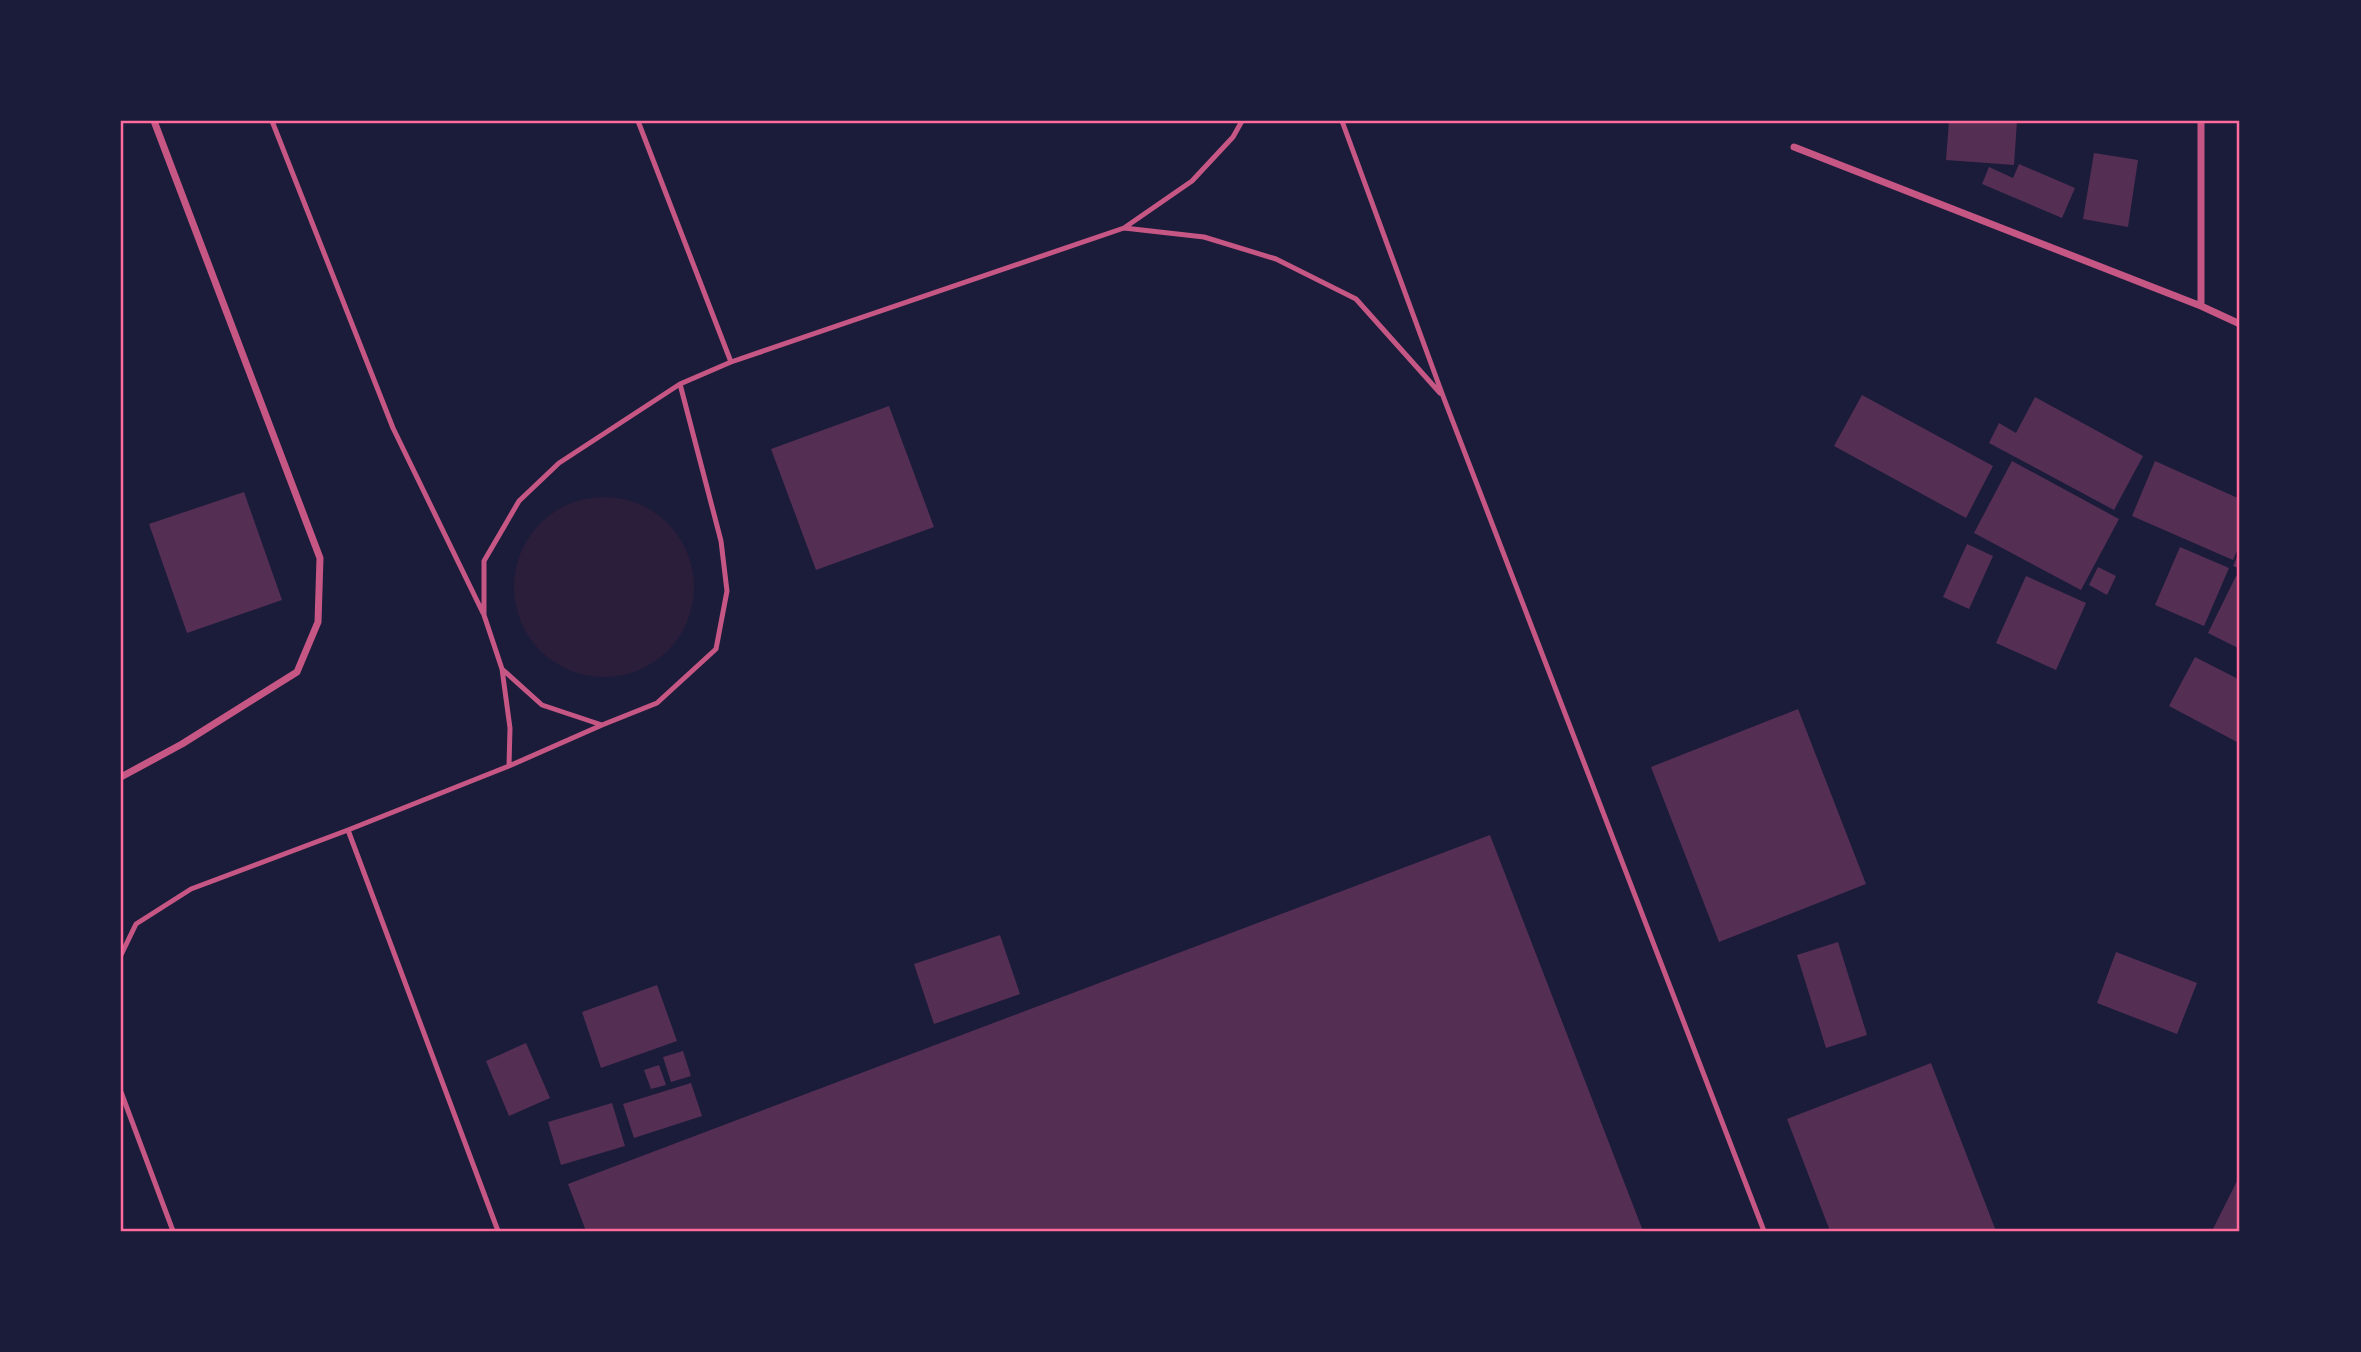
<svg xmlns="http://www.w3.org/2000/svg" width="2361" height="1352" viewBox="0 0 2361 1352" font-family="Mulish,sans-serif">
<style>
.green{fill:#2a1e3b}
.building{fill:#542f53}
.lines{fill:none;stroke-linecap:round;stroke-linejoin:round}
.service{stroke:#c65784;stroke-width:5}
.minor{stroke:#c65784;stroke-width:7}
.neatline{fill:none;stroke:#ff6b9d;stroke-width:2.5}
</style>
<rect width="100%" height="100%" fill="#1b1b3a"/>
<path class="green" d="M514 587a90 90 0 1 1 180 0a90 90 0 1 1-180 0Z"/>
<path class="building" d="M1949 121H2017L2014 165 1946 160Z
M2094 153 2138 160 2128 227 2083 219Z
M2019 164 2075 188 2062 218 1982 184 1989 167 2013 178Z
M1862 395 1993 466 1966 518 1834 446Z
M2035 397 2143 456 2114 510 1989 443 1999 423 2016 433Z
M889 406 934 527 816 570 771 449Z
M2012 461 2119 519 2081 590 1974 533Z
M2155 461 2240 499V544L2233 560 2132 516Z
M244 492 282 600 187 633 149 524Z
M1967 544 1993 556 1969 609 1943 597Z
M2180 547 2229 568 2204 626 2155 605Z
M2240 549V569L2233 566Z
M2098 567 2116 576 2107 595 2089 585Z
M2026 576 2086 603 2056 670 1996 643Z
M2236 576 2240 579V649L2208 633Z
M2195 657 2240 680V736L2237 742 2169 706Z
M1798 709 1866 884 1719 942 1651 767Z
M1490 835 1643 1231H586L568 1184Z
M1000 935 1020 994 934 1024 914 964Z
M1838 942 1867 1035 1826 1048 1797 955Z
M2116 952 2197 983 2177 1034 2097 1003Z
M657 985 677 1041 601 1068 582 1012Z
M526 1043 550 1098 509 1116 486 1061Z
M683 1051 691 1076 671 1082 663 1057Z
M1931 1063 1996 1231H1830L1787 1119Z
M659 1065 666 1085 651 1089 644 1070Z
M691 1083 702 1116 634 1138 623 1104Z
M612 1103 625 1146 561 1165 548 1122Z
M2240 1175V1231H2212Z"/>
<g class="lines">
<path class="service" d="M272 121 393 428 483 613
M638 121 731 362
M1342 121 1443 396 1764 1231
M1124 228 1204 237 1276 259 1356 299 1440 393
M680 384 721 541 727 591 716 649 657 703 602 725 542 705 502 669 484 615V561L519 501 559 463Z
M680 384 731 362 1124 228 1192 181 1233 137 1242 121
M502 669 510 728 509 766
M348 830 498 1231
M121 955 136 924 191 889 348 830 509 766 602 725
M121 1092 173 1231"/>
<path class="minor" d="M2201 121V306
M1794 147 2201 306 2240 324
M121 777 182 744 297 672 318 622 320 558 154 121"/>
</g>
<rect width="2361" height="1352" fill="none" stroke="#1b1b3a" stroke-width="245"/>
<rect x="122" y="122" width="2116" height="1108" class="neatline"/>
</svg>
